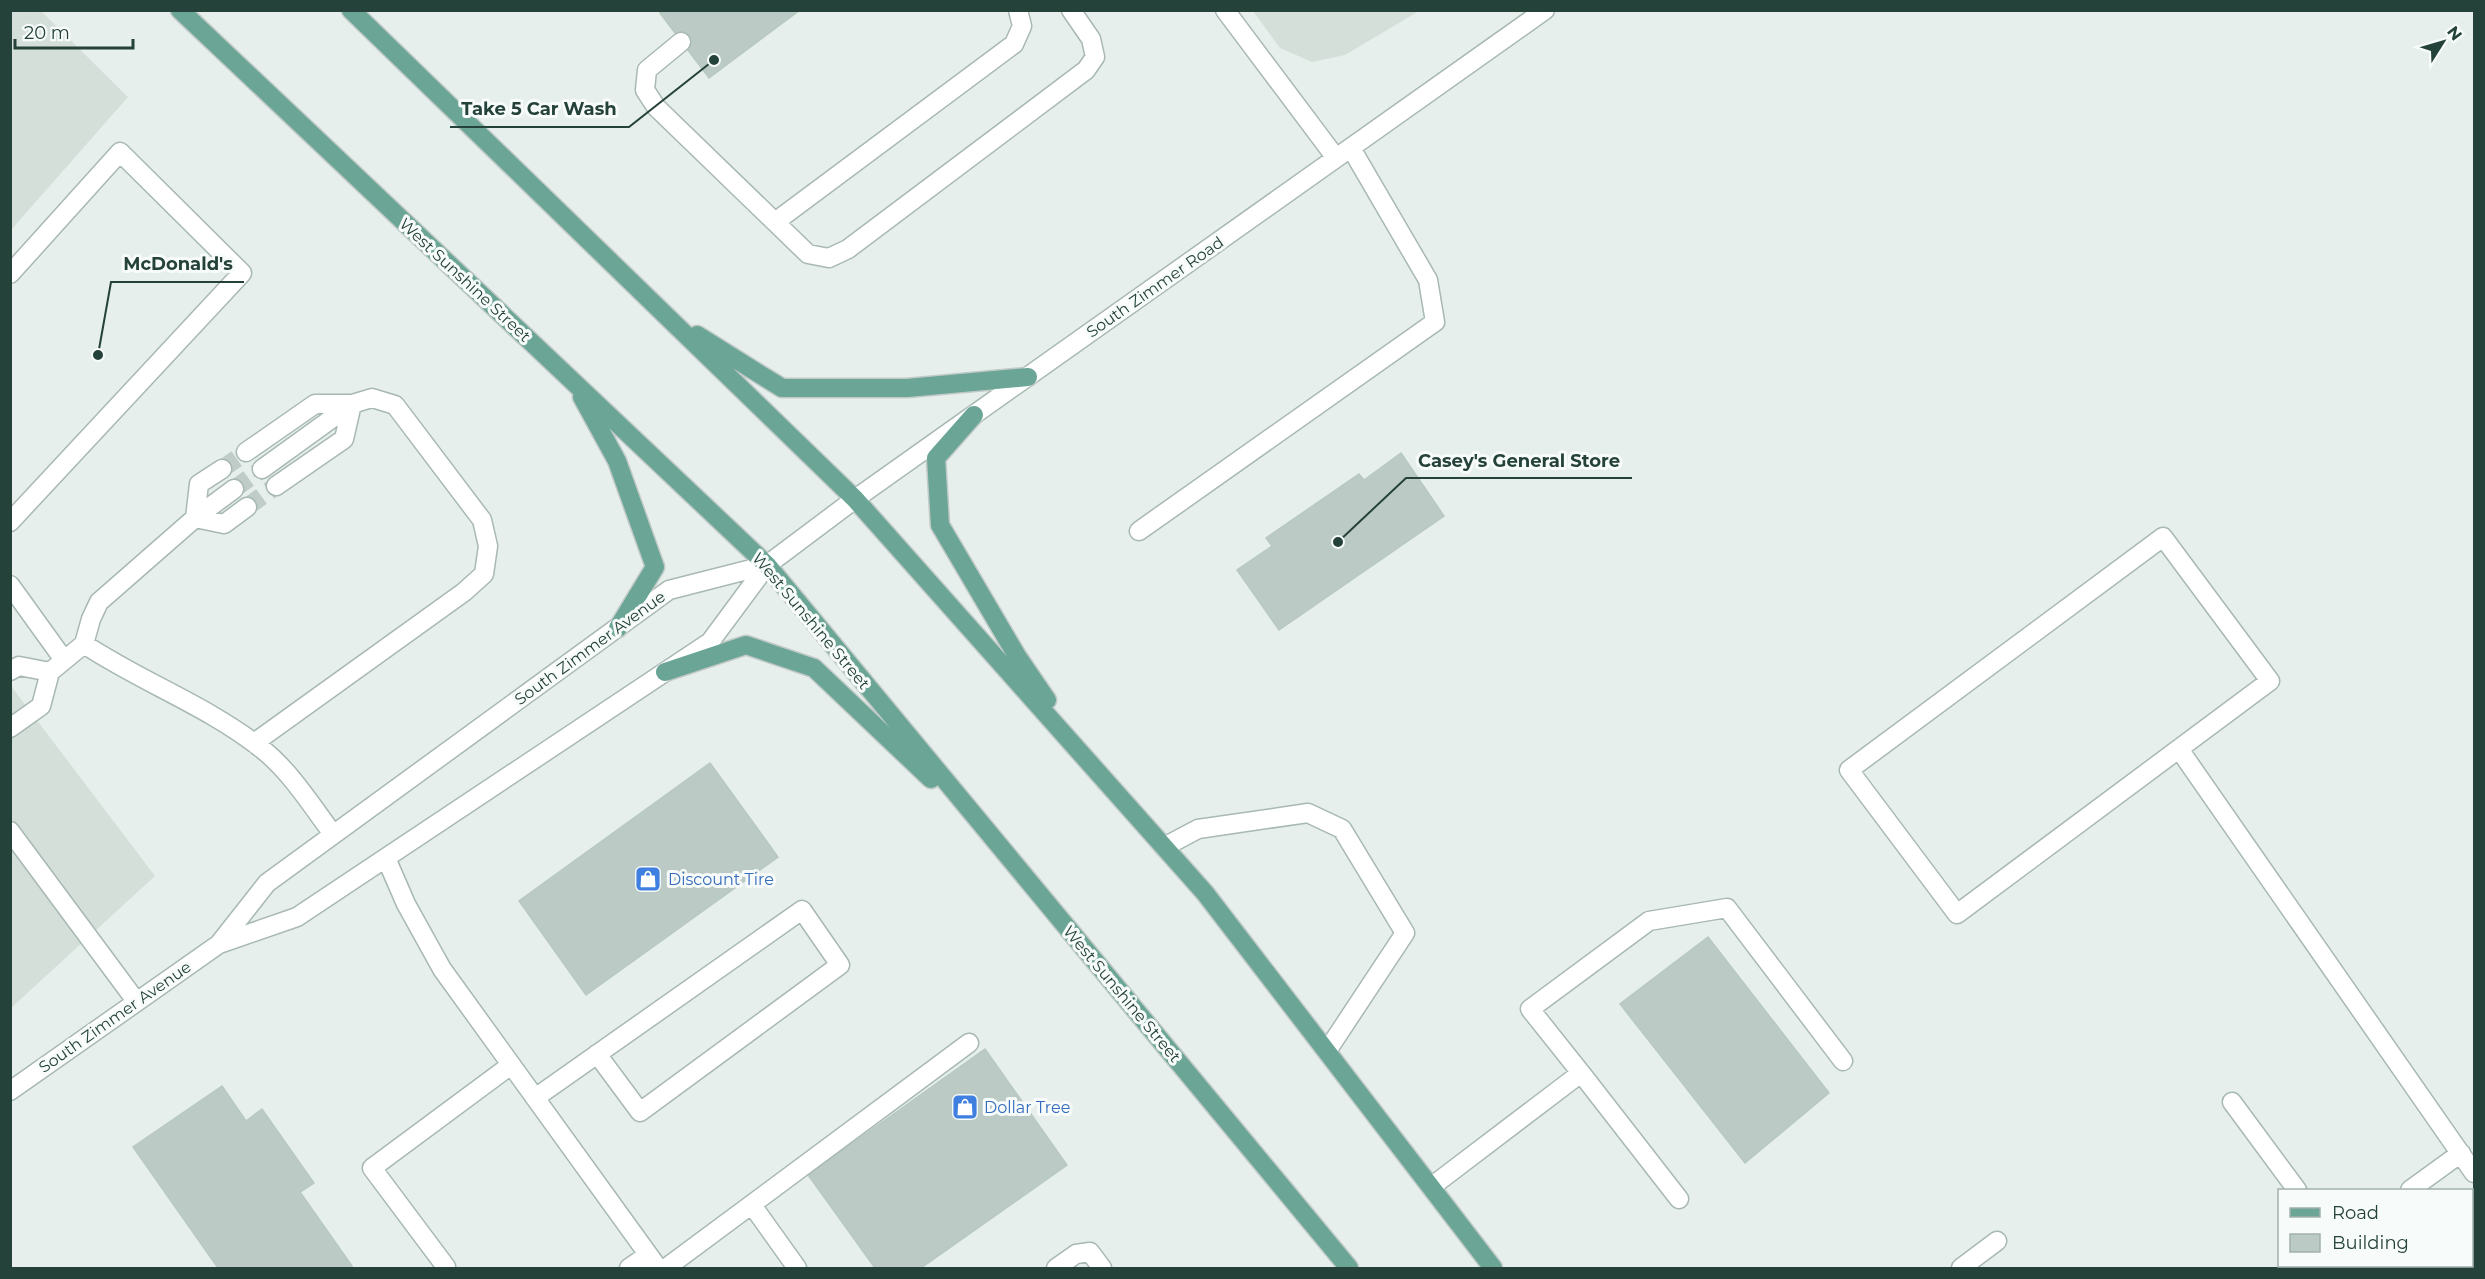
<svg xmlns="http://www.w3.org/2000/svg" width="2485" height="1279" viewBox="0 0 2485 1279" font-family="Montserrat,sans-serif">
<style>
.built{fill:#d4dfda}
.building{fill:#bbcac4;stroke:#b8c9c2;stroke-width:1.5}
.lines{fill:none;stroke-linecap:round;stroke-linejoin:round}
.minor-tunnel{stroke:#bfccc8;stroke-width:18;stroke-dasharray:18 9;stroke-linecap:butt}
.minor-casing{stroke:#a8b8b2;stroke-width:21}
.major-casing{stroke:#c2cac8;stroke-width:21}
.minor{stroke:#fff;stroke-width:18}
.major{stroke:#6aa596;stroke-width:18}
.labels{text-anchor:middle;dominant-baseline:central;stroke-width:6;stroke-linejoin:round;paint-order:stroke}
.street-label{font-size:16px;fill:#24423a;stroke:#f7fbf9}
.shop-label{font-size:16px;fill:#366cbe;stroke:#f7fbf9;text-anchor:start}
.leader{fill:none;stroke:#24423a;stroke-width:2}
.callout-dot{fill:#24423a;stroke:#f7fbf9;stroke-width:2}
.callout-label{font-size:18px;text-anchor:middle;font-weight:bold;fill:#24423a;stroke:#f7fbf9;stroke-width:6;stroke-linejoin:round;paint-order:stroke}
</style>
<rect width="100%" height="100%" fill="#e6efeb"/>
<path class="built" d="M11 10 41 11 128 97 11 230Z
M1253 11H1419L1345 55 1312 62 1280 48Z
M11 686 155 876 11 1008Z"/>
<path class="building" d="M663 10H800L709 78 660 13Z
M1401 453 1444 516 1279 630 1237 570 1272 546 1266 538 1359 474 1364 480Z
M710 763 778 857 586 995 519 901Z
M1708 937 1829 1093 1745 1163 1620 1004Z
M985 1049 1067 1165 921 1268H875L808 1175Z
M222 1086 246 1121 262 1109 314 1183 300 1192 352 1266 348 1268H218L133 1147Z"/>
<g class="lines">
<path class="minor-tunnel" d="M222 469 246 452
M234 489 262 469
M247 507 276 486"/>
<defs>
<path id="minor" d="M1225 10 1336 158
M681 42 647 70 645 90 656 107 808 254 829 258 848 249 1086 70 1095 57 1091 39 1071 10
M775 222 1014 44 1022 26 1018 10
M10 274 120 152 242 273 10 522
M246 452 315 404H352L372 398 395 405 482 520 488 546 484 574 464 592 254 743
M222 469 199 484 195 518 224 524 247 507
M262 469 352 404
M276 486 344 439 352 404
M1139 531 1435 322 1428 280 1351 148
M2163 537 2270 681 1957 914 1849 770Z
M10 585 64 660
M84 644 91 619 99 602 195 518 234 489
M10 671 19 666 50 672
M10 728 41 706 50 672 84 644C141 682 208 706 262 749 291 772 311 805 333 834
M2179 749 2474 1173
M10 831 136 1001
M1164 847 1198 829 1308 813 1342 829 1405 933 1327 1051
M386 858 406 904 442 969 658 1268
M219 944 267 883 669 590 767 565
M1581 1073 1530 1009 1649 921 1727 908 1843 1061
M10 1091 219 944 297 917 710 642 767 565 855 499 1545 10
M535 1098 802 910 840 965 640 1112 597 1054
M2232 1102 2297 1190
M1431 1187 1581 1073 1679 1199
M2410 1190 2461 1153
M752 1205 797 1268
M444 1268 446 1267 372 1168 511 1065
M629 1268 648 1255
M666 1268 969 1043
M1056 1268 1076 1254 1090 1252 1102 1268
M1961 1268 1997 1241"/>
<path id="major" d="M180 10 767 565 1349 1268
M351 10 855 499 1205 893 1493 1268
M697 335 782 388H907L1028 377
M582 397 617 461 655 567 618 628
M974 415 936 458 940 525 1017 656 1047 700
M665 672 746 645 814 668 931 779"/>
</defs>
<use href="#minor" class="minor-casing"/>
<use href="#major" class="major-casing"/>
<use href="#minor" class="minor"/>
<use href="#major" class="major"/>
</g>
<defs>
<symbol id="shop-square" viewBox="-11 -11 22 22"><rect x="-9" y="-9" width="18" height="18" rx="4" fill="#3f7fe0" stroke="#f7fbf9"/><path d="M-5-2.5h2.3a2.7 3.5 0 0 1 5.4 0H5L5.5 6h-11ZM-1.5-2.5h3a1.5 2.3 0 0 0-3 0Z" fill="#fff"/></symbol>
</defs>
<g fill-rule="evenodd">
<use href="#shop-square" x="633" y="864" width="30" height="30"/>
<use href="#shop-square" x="950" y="1092" width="30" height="30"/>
</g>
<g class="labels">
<g class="street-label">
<text transform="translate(465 280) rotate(43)">West Sunshine Street</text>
<text transform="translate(1155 287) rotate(-35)">South Zimmer Road</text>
<text transform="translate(811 621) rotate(50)">West Sunshine Street</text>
<text transform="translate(590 648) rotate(-36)">South Zimmer Avenue</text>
<text transform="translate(1122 994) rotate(50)">West Sunshine Street</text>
<text transform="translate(115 1017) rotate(-35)">South Zimmer Avenue</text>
</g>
<g class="shop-label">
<text x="668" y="879">Discount Tire</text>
<text x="984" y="1107">Dollar Tree</text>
</g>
</g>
<path class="leader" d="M714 60L629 127H450M98 355L111 282H244M1338 542L1406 478H1632"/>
<g class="callout-dot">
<circle cx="714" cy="60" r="6"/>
<circle cx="98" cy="355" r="6"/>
<circle cx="1338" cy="542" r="6"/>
</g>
<g class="callout-label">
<text x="539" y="115">Take 5 Car Wash</text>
<text x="178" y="270">McDonald's</text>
<text x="1519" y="467">Casey's General Store</text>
</g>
<rect width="2485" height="1279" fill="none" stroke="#24423a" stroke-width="24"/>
<rect x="2278" y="1189" width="195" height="78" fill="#f7fbf9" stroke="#a3b1ad" stroke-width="1.5"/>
<rect x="2290" y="1208" width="30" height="9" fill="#6aa596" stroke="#a3b1ad" stroke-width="1.5"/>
<text x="2332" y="1219" font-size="18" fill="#24423a">Road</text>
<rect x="2290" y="1234" width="30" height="18" fill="#bbcac4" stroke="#a3b1ad" stroke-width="1.5"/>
<text x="2332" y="1249" font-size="18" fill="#24423a">Building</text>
<g transform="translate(2443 42) rotate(53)" stroke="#f7fbf9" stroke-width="4.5" paint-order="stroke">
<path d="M0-4.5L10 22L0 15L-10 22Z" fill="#24423a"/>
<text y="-9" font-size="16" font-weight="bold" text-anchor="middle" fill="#24423a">N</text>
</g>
<path d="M15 39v9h118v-9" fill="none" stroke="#24423a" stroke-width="3"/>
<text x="24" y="39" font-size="18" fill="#24423a" stroke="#f7fbf9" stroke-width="4.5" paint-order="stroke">20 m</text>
</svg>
